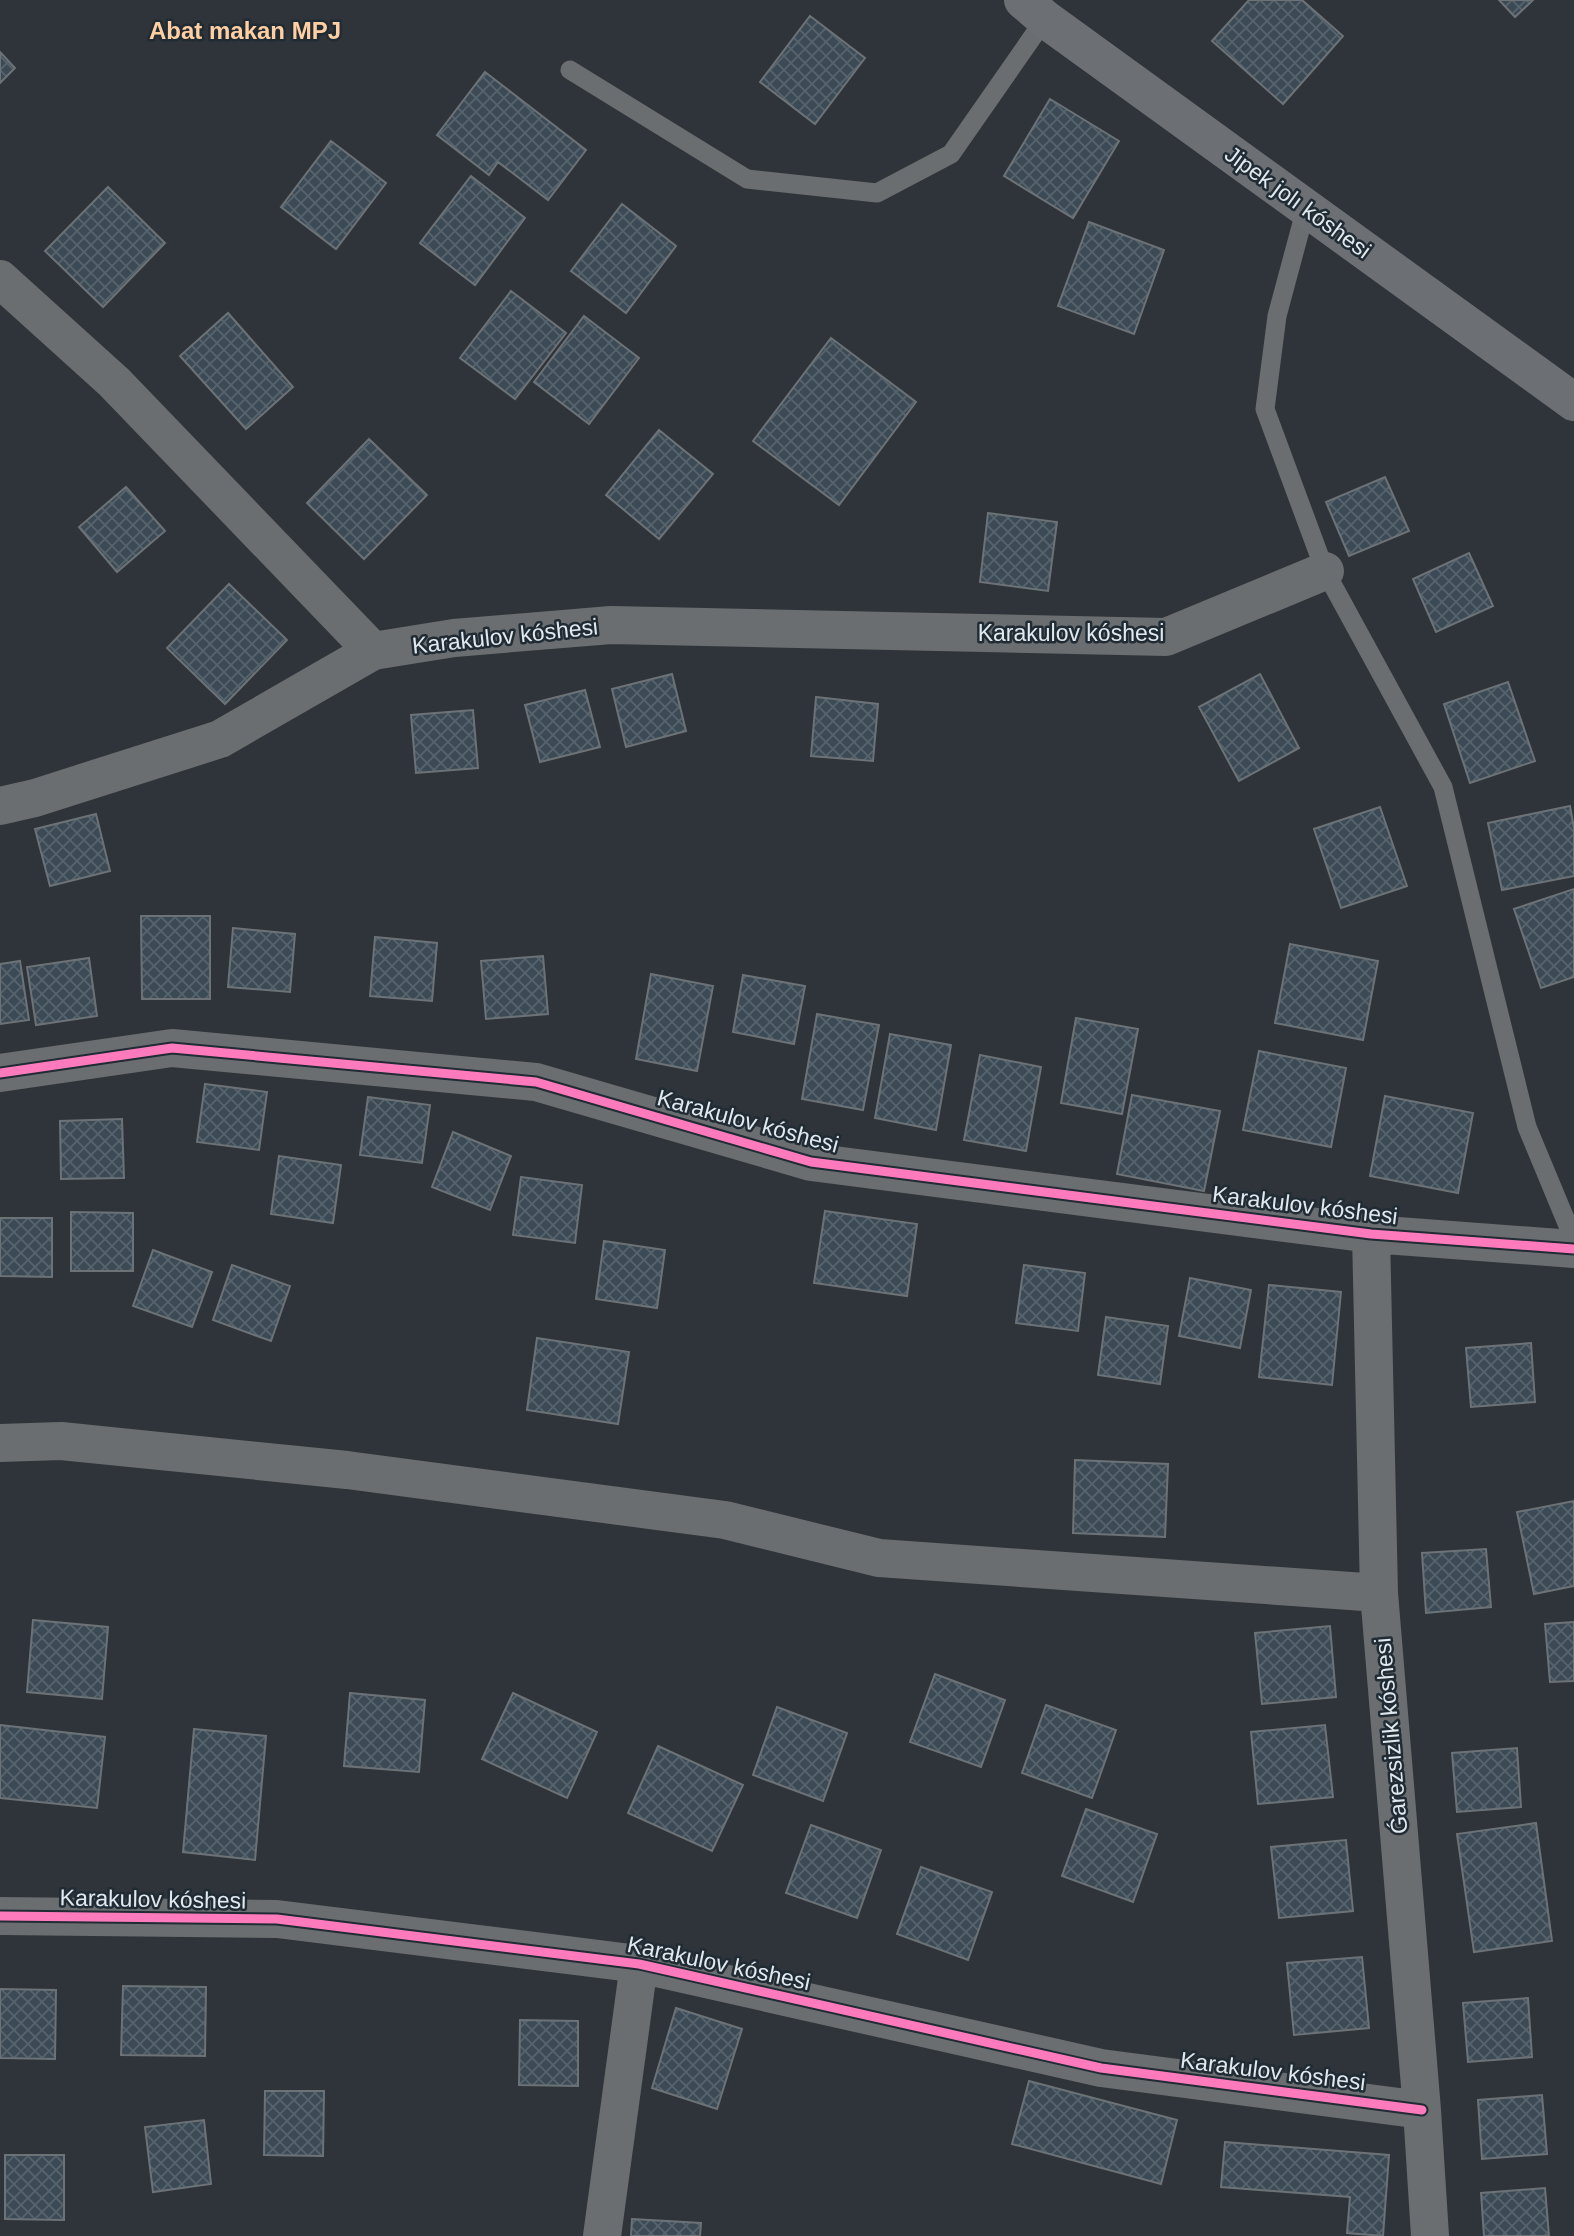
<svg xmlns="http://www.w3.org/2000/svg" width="1574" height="2236" viewBox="0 0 1574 2236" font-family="Helvetica,sans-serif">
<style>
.building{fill:url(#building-cross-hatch);stroke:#6c7276;stroke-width:2}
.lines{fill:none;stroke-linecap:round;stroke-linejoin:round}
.lane{stroke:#6a6e70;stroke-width:19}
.street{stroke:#6a6e70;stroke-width:38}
.secondary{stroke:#6c7074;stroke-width:38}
.cycleway-casing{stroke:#202b34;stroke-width:13}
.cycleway{stroke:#fd7abc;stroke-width:9}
.labels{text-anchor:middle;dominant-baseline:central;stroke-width:5;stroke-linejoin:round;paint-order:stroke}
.street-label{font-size:23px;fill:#e1e8ee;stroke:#202b34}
.neighbourhood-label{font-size:24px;font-weight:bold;fill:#ffcea2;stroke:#202b34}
</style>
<defs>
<pattern id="building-cross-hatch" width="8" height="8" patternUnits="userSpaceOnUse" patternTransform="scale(1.75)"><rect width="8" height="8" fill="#3b4a55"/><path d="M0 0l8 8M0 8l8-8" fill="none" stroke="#57646e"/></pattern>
</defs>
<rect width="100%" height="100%" fill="#2e3439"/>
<path class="building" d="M1249 0H1302L1343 36 1283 104 1212 41Z
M1499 0H1533L1515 17Z
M810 16 865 58 815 124 760 82Z
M0 52 15 68 0 83Z
M485 72 586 150 548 200 498 162 489 175 437 135Z
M1050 99 1119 141 1073 218 1004 176Z
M331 141 386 183 336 249 281 207Z
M471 176 525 218 475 285 420 243Z
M108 187 165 243 103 307 45 251Z
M622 204 676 246 626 313 571 271Z
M1089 222 1164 250 1134 334 1058 306Z
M511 291 566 333 515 399 460 358Z
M228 313 293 387 246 429 180 356Z
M584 316 639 358 589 424 534 382Z
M831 338 916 402 839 505 753 441Z
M659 430 713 474 659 539 606 495Z
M369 439 427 495 364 559 307 503Z
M1385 477 1409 531 1349 556 1326 502Z
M126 487 165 531 117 572 79 527Z
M988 513 1057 522 1048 591 980 582Z
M1469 553 1493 606 1436 632 1413 579Z
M229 584 287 640 225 704 167 648Z
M672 674 686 731 626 747 612 689Z
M1260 674 1299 748 1239 781 1199 707Z
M1508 682 1535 761 1470 783 1444 704Z
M585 690 600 747 540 762 525 705Z
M816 697 878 704 873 761 811 756Z
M473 710 478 768 416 773 411 715Z
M1570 806 1574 828V876L1502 890 1488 823Z
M1380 807 1407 886 1341 908 1314 829Z
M96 814 110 871 50 886 35 829Z
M1574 889V977L1541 988 1514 909Z
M141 916H210V999H142Z
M233 928 295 934 290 992 228 987Z
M375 937 437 943 432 1001 370 996Z
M1290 944 1378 961 1363 1040 1275 1023Z
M543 956 548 1014 486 1019 481 961Z
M89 958 97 1016 36 1025 27 967Z
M20 961 29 1020 0 1024V964Z
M651 974 713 986 697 1071 636 1059Z
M743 975 805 986 794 1044 733 1032Z
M817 1014 879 1025 863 1110 802 1099Z
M1076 1018 1138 1029 1122 1114 1061 1103Z
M890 1034 951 1045 936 1130 875 1118Z
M1259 1051 1346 1068 1331 1147 1243 1130Z
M980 1055 1041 1067 1026 1151 964 1140Z
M205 1084 267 1092 259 1150 197 1142Z
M1132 1095 1220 1111 1204 1191 1117 1174Z
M1385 1096 1473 1113 1458 1193 1370 1176Z
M368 1097 430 1105 422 1163 360 1155Z
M122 1119 124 1178 61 1179 60 1121Z
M453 1132 511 1156 490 1210 432 1187Z
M279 1156 341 1165 333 1223 271 1214Z
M521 1177 582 1185 575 1243 513 1235Z
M825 1211 917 1224 907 1296 814 1283Z
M71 1212 133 1213V1271H71Z
M0 1218H52V1277L0 1276Z
M604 1241 665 1250 657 1308 596 1299Z
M153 1250 212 1272 192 1327 133 1306Z
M232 1265 290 1286 271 1341 213 1320Z
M1024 1265 1085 1273 1078 1331 1016 1323Z
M1190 1278 1251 1290 1240 1348 1179 1336Z
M1269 1285 1341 1292 1332 1385 1259 1377Z
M1106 1317 1168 1326 1160 1384 1098 1375Z
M537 1338 629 1352 618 1424 527 1410Z
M1531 1343 1535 1402 1471 1407 1466 1348Z
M1075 1460 1168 1464 1165 1537 1073 1533Z
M1574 1501V1586L1534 1594 1517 1512Z
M1486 1549 1491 1607 1426 1613 1422 1553Z
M33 1620 108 1627 102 1699 27 1692Z
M1574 1622V1681L1550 1682 1545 1624Z
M1330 1626 1336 1697 1262 1704 1255 1633Z
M935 1674 1005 1700 981 1767 910 1742Z
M350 1693 425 1700 419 1772 344 1766Z
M513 1693 597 1732 567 1798 482 1759Z
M1046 1705 1116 1730 1092 1798 1022 1773Z
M777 1707 847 1733 823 1801 753 1775Z
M0 1725 105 1737 97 1808 0 1798Z
M1325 1725 1333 1797 1258 1804 1251 1732Z
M194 1729 266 1736 255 1860 183 1852Z
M658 1746 743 1785 712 1851 628 1813Z
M1517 1748 1521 1807 1457 1812 1452 1753Z
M1086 1809 1157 1834 1133 1902 1062 1876Z
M1536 1823 1552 1941 1474 1952 1457 1834Z
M811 1825 881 1850 857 1918 786 1893Z
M1346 1840 1353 1911 1279 1918 1271 1847Z
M921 1867 992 1892 968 1960 897 1934Z
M1362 1957 1369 2028 1294 2035 1287 1963Z
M123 1986 206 1987 205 2056 121 2055Z
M0 1989 56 1990 55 2059 0 2058Z
M1528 1998 1532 2057 1468 2062 1463 2003Z
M676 2008 742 2029 717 2109 652 2088Z
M520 2020 578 2021V2086L519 2085Z
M1029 2081 1177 2120 1161 2184 1012 2144Z
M265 2091H324L323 2156 264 2155Z
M1542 2095 1547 2154 1482 2159 1478 2100Z
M204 2120 211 2184 153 2192 145 2127Z
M1225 2142 1389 2155 1383 2236 1347 2233 1350 2197 1221 2187Z
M5 2155H64V2220L5 2219Z
M1545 2188 1549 2236H1484L1481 2193Z
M632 2219 701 2223 700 2236H631Z"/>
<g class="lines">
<path class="lane" d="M570 70 747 179 877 193 951 154 1045 19
M1306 208 1277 316 1265 409 1325 571 1443 787 1527 1127 1574 1240"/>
<path class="street" d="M0 279 114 382 373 651
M0 806 35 798 220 739 373 651 454 638 611 625 1166 637 1325 571
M0 1073 172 1048 536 1082 811 1162 1371 1234 1574 1249
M1371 1234 1379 1593 1422 2110 1430 2236
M0 1443 61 1441 347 1470 725 1520 879 1558 1379 1593
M0 1916 277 1919 639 1964 1101 2068 1422 2110
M602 2236 639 1964"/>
<path class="secondary" d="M1023 0 1045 19 1574 402"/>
<defs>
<path id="cycleway" d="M0 1073 172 1048 536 1082 811 1162 1371 1234 1574 1249
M0 1916 277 1919 639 1964 1101 2068 1422 2110"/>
</defs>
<use href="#cycleway" class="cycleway-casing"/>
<use href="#cycleway" class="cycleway"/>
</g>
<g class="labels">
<g class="street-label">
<text transform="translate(1298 202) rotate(36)">Jipek jolı kóshesi</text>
<text x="1071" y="633">Karakulov kóshesi</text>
<text transform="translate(505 636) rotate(-6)">Karakulov kóshesi</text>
<text transform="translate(748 1121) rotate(15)">Karakulov kóshesi</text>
<text transform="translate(1305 1205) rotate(7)">Karakulov kóshesi</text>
<text transform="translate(1391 1736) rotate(-95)">Ǵarezsizlik kóshesi</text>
<text transform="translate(153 1899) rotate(1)">Karakulov kóshesi</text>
<text transform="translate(719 1963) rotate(12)">Karakulov kóshesi</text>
<text transform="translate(1273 2071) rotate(7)">Karakulov kóshesi</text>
</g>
<g class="neighbourhood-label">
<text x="245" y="30">Abat makan MPJ</text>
</g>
</g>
</svg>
